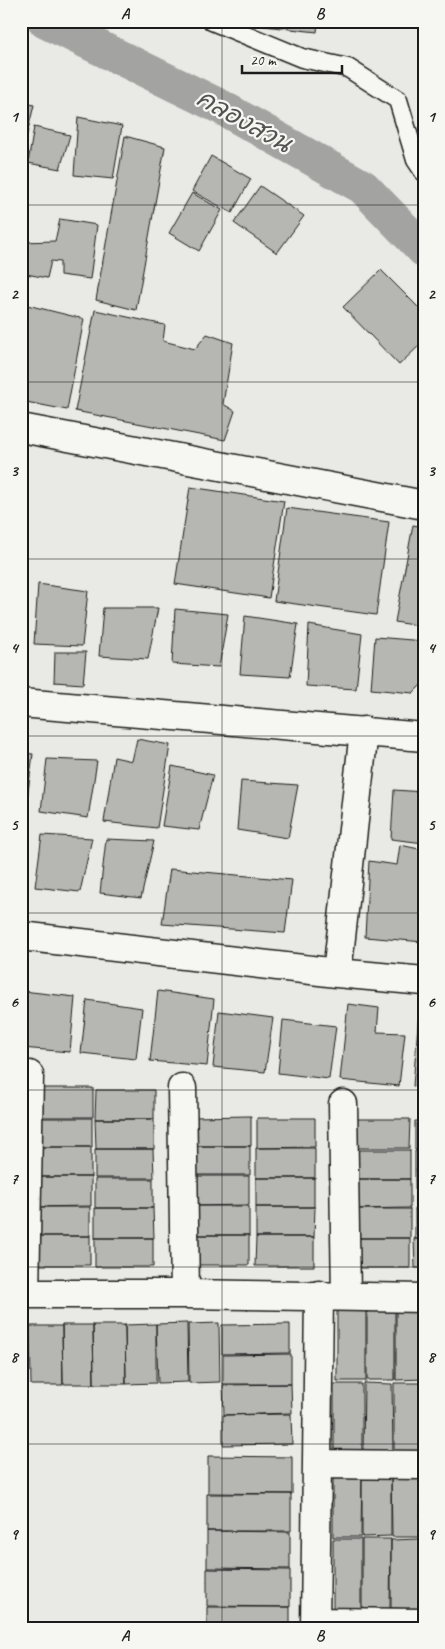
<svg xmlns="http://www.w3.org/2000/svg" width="445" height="1649" viewBox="0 0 445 1649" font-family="Caveat,'Playpen Sans Thai',sans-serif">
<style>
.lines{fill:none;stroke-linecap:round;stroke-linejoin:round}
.canal{stroke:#a3a3a1;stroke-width:35}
.building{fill:#b6b6b3;stroke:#1c1c1c}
.lane-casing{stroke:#1c1c1c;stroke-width:21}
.street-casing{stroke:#1c1c1c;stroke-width:31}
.lane{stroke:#f6f6f2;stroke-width:18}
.street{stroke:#f6f6f2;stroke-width:28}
.grid{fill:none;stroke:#1c1c1c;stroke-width:1;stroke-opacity:0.55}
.labels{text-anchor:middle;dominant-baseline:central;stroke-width:4.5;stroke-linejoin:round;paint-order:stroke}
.water-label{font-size:25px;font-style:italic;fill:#525251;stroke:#f6f6f2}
.neatline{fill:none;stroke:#1c1c1c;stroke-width:2}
.grid-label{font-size:16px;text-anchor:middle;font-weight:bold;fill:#1c1c1c}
</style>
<rect width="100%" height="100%" fill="#e9e9e5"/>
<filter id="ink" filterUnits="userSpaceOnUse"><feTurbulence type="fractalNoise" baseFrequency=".02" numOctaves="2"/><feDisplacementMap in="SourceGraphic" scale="10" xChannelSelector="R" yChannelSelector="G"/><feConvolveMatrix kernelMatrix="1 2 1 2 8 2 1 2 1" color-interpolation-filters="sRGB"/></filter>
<g filter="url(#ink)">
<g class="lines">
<path class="canal" d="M45 21 221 107 363 187 424 250"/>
</g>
<path class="building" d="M238 21H318L317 32 237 23Z
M21 102 34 105 21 159Z
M78 117 122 126 113 179 74 175Z
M34 127 70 135 60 169 28 163Z
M125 136 165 147 136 310 96 300Z
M211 156 251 179 232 213 192 191Z
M260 186 304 216 277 253 234 223Z
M192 193 222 210 199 251 169 233Z
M60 219 97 225 90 279 60 275V262L51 261 47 278 21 273V242L55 241Z
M381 270 424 313V341L399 365 343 307Z
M23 304 84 319 67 410 21 401V311Z
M95 310 165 325 163 341 195 349 207 334 233 343 223 404 235 411 225 440 75 411Z
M190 487 284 501 269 598 175 584Z
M287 508 389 522 376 615 274 601Z
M413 525 424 527V627L395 622Z
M38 584 88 591 82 646 34 644Z
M103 608H158L148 659 99 656Z
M175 609 228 614 219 667 172 664Z
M245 616 298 624 290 677 240 674Z
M309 625 362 634 356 689 306 686Z
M375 637 424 641V682L413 693 371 689Z
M55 652H86L83 684 54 682Z
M137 739 170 745 157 828 104 822 114 757 132 761Z
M21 753 33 754 26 807H21Z
M47 759 97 761 88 818 41 811Z
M172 766 213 775 199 830 162 826Z
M241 781 298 785 288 838 237 830Z
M394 790 424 792V843L391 839Z
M42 835 92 838 80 892 35 887Z
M106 839 154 841 141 898 100 893Z
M400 845 424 850V942L365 937 369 861 397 865Z
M170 869 292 880 285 933 162 924Z
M23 991 75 997 70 1052 21 1048Z
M158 991 214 999 207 1066 150 1061Z
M87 1000 142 1008 136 1059 81 1053Z
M348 1004 379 1008 377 1032 405 1033 399 1086 340 1080Z
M219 1011 273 1018 265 1072 213 1067Z
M419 1012H424V1088L413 1086Z
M283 1020 336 1026 329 1079 278 1073Z
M35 1088H93V1117H34Z
M96 1090H154V1119H95Z
M251 1116V1146H192V1117Z
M33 1118H92V1147H34Z
M257 1118H315V1147L257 1148Z
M95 1119H154V1149H96Z
M351 1119H410L409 1148H351Z
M415 1121H424V1150H415Z
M192 1146H250V1175H192Z
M32 1147H91V1177H33Z
M256 1148H315V1178H256Z
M95 1149H153L154 1178H95Z
M351 1150H410V1179H351Z
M415 1151H424V1180H415Z
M191 1176H249V1205L191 1206Z
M32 1177H91V1206L32 1207Z
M256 1178H314V1207H256Z
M95 1179H153V1208H95Z
M352 1179H410V1208L352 1209Z
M415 1180H424V1210H415Z
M191 1206H249V1235H190Z
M32 1207H90V1236H32Z
M256 1207H315L314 1237H256Z
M95 1208H153L154 1238H95Z
M352 1209H410V1238H352Z
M415 1210H424V1239H415Z
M191 1235H249V1265H191Z
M32 1236H90V1265H31Z
M256 1237H314V1266H255Z
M95 1238H153V1267H95Z
M351 1238H410V1268H352Z
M414 1239H424V1268H415Z
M424 1310V1379L396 1380V1311Z
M337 1311H366V1381H337Z
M367 1311H395V1380H367Z
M187 1323 188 1382 158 1383 156 1324Z
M219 1323 220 1382 189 1383 188 1324Z
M21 1324H24L25 1383H21Z
M156 1324V1383L126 1384 125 1325Z
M290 1324V1353L222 1354V1325Z
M62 1325H93L94 1384H63Z
M93 1325H125L126 1384H94Z
M30 1326H62L63 1385H31Z
M291 1354V1384H223V1355Z
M364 1383 392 1384 393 1453H363Z
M394 1383H423V1452H394Z
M291 1384 292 1413 224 1415 223 1385Z
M334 1384H362V1453H334Z
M291 1414 292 1444 223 1445V1415Z
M208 1456 292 1457V1494L208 1493Z
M333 1468H362L361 1537H333Z
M362 1468H391V1536L362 1537Z
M391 1468H421L420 1537H392Z
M421 1468H424V1537H422Z
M207 1494H291V1531H207Z
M207 1531 290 1532V1569L207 1568Z
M333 1539H361V1609L333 1608Z
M362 1539H391L390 1609 362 1608Z
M420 1539V1609L391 1608V1540Z
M420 1540H424V1609H420Z
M207 1569 290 1570V1607L207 1606Z
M207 1607H290V1628H207Z"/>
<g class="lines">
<defs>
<path id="lane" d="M212 21 302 58 348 68 398 100 416 160 424 172"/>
<path id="street" d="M21 428 424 505
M21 703 424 737
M21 936 337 973 424 981
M337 973 364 731
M182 1088 185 1294
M343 1104 346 1296
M21 1294H185L424 1298
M25 1294 29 1075
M317 1464 424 1465
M315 1622 424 1623
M315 1628 319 1295"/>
</defs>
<use href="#lane" class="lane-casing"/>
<use href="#street" class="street-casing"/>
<use href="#lane" class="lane"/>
<use href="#street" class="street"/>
</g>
</g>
<path class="grid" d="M222 21V1628M21 205H424M21 382H424M21 559H424M21 736H424M21 913H424M21 1090H424M21 1267H424M21 1444H424"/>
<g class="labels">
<g class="water-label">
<text transform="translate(244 121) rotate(29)">คลองสวน</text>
</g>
</g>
<rect width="445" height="1649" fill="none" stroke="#f6f6f2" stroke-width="55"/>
<path d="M242 65v8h100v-8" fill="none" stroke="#1c1c1c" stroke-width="2.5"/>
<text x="250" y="65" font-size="15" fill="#1c1c1c" stroke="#f6f6f2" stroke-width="4" paint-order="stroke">20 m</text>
<rect x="28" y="28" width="390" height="1594" class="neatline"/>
<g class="grid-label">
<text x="125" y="19">A</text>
<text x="320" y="19">B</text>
<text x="14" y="122">1</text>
<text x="431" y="122">1</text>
<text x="14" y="299">2</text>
<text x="431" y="299">2</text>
<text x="14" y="476">3</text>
<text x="431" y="476">3</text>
<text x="14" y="653">4</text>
<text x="431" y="653">4</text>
<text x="14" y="830">5</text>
<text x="431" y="830">5</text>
<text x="14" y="1007">6</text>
<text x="431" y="1007">6</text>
<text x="14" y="1184">7</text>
<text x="431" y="1184">7</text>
<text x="14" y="1362">8</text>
<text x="431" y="1362">8</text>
<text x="14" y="1539">9</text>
<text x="431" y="1539">9</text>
<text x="125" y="1641">A</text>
<text x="320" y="1641">B</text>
</g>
</svg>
